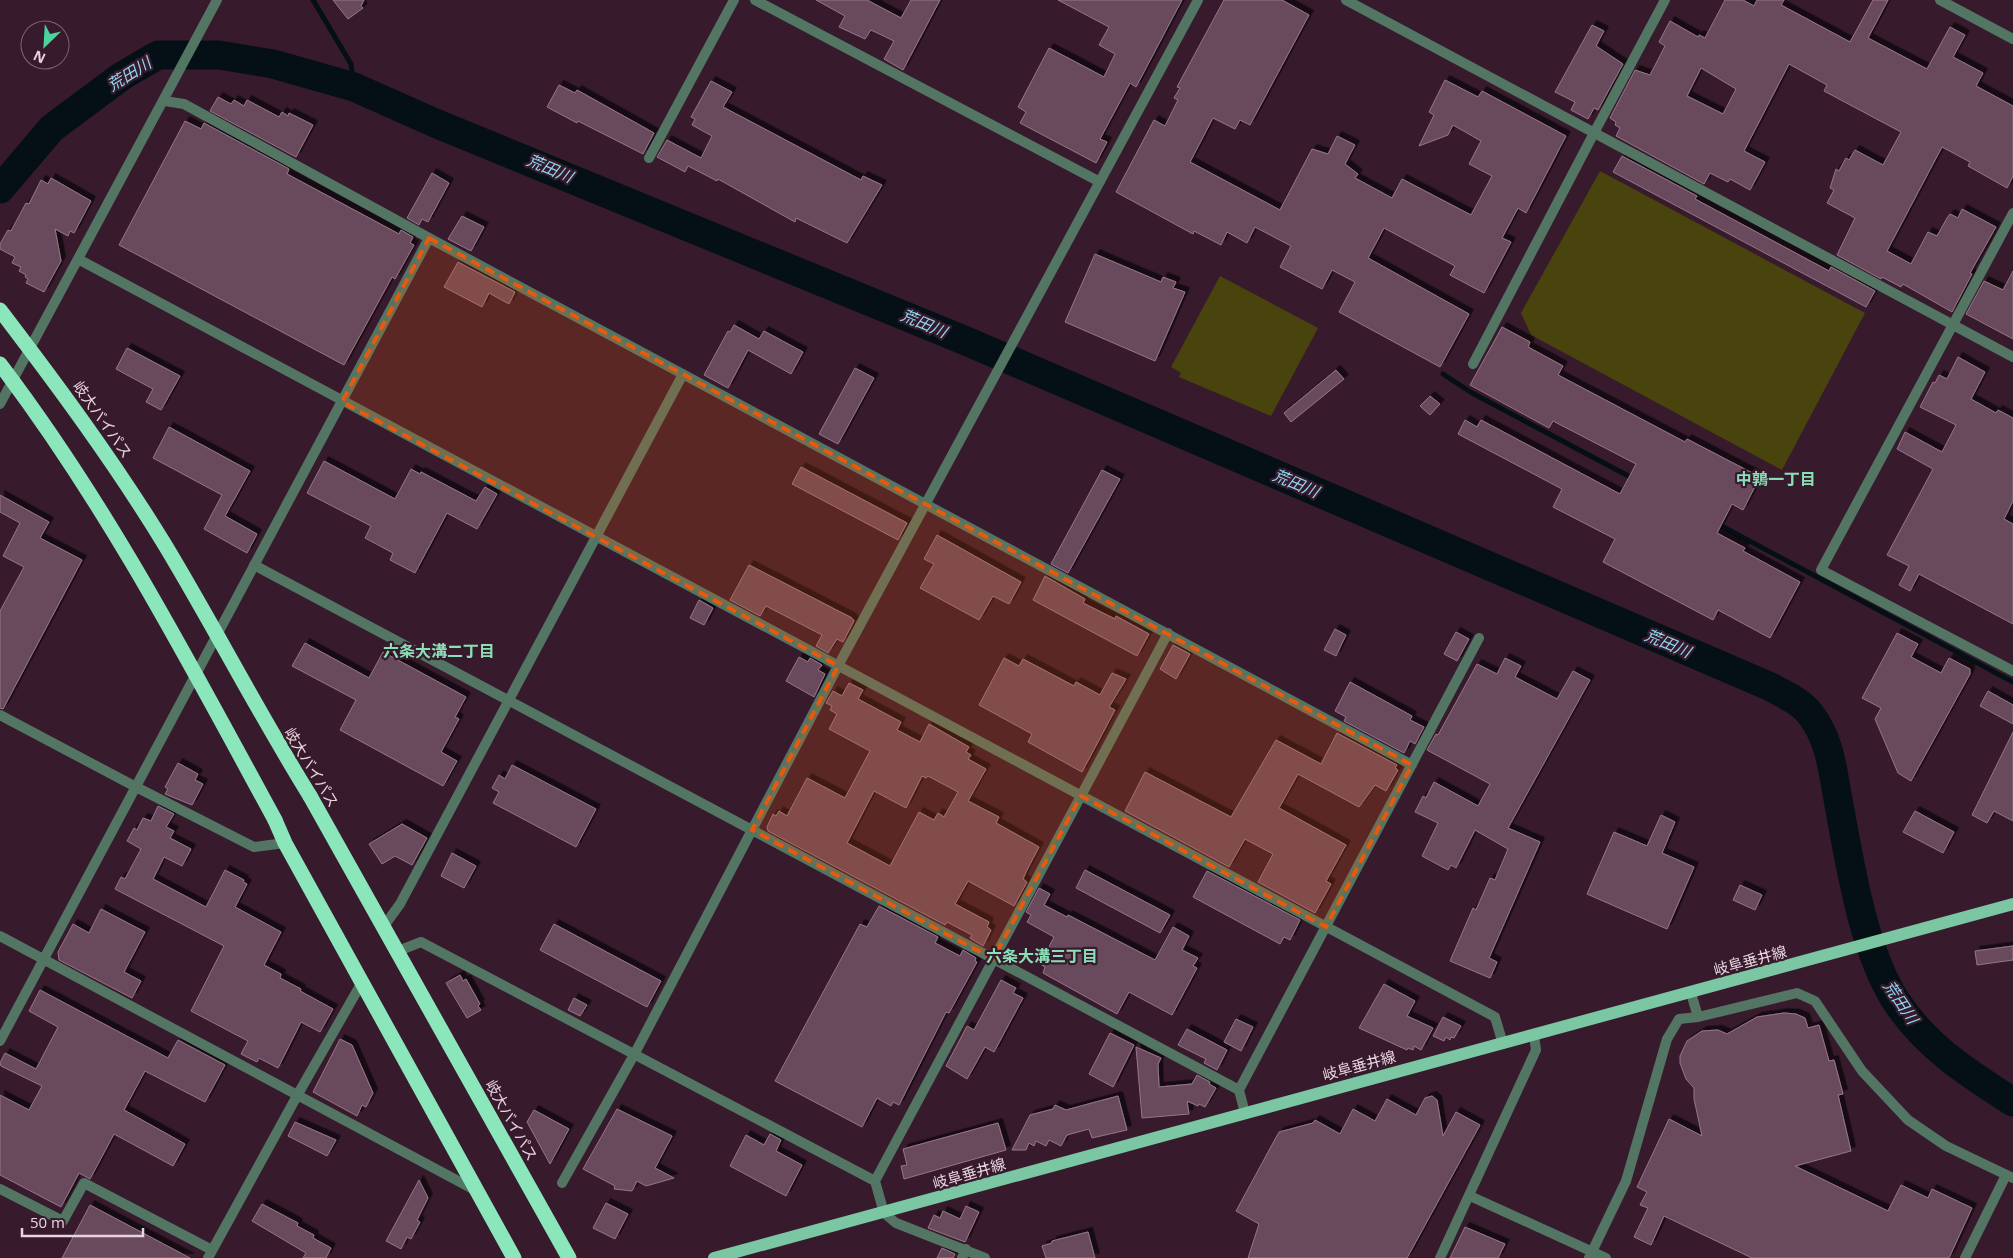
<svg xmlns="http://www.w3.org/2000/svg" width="2013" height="1258" viewBox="0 0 2013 1258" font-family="'Open Sans','Noto Sans JP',sans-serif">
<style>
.green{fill:#49430d}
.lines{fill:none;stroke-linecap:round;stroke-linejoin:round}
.stream{stroke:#041015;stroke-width:5}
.river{stroke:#041015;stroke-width:29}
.building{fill:#69495c;stroke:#977589;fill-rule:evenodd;filter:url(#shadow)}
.lane{stroke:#537564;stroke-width:10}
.street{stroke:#537564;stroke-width:10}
.primary{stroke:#7bc6a3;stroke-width:12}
.highway{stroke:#8be6bb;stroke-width:15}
.highway-bridge{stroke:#8be6bb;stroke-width:15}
.marked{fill:#e8590c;fill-opacity:0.2;stroke:#e8590c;stroke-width:4;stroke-dasharray:10 6;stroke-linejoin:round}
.labels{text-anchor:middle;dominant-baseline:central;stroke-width:4.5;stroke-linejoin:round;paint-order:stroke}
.street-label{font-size:15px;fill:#e8d4df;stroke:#371b2c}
.water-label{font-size:16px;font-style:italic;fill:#8fd9f3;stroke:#371b2c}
.neighbourhood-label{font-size:16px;font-weight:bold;fill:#8adfb7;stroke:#371b2c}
</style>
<defs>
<filter id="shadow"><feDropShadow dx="4.5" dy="-4.5" stdDeviation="0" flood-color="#0009"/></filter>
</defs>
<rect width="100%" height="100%" fill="#371b2c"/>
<path class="green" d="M1600 171 1865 313 1782 470 1531 335 1521 313Z
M1220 276 1318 328 1271 416 1179 377 1181 373 1171 367Z"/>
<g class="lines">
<path class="stream" d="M313 0 351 64 354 87
M1443 374 1472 393 1634 479
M1716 523 2013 682"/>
<path class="river" d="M0 189 52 128 122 76 158 55H219L273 64 354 87 435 123 966 341 1771 687C1785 695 1802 702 1811 715 1831 741 1833 774 1839 805 1850 864 1863 950 1896 1001 1925 1046 1969 1074 2013 1102"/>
</g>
<path class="building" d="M333 0H364L361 6 363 8 348 19Z
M816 0H867L901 18 911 0H940L903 70 884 59 894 41 871 30 865 39 839 27 845 16Z
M1058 0H1182L1136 87 1130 83 1100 139 1107 142 1096 163 1020 123 1026 112 1018 107 1049 48 1104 77 1115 54 1099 45 1109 27Z
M1224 0H1282L1309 15 1250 125 1240 120 1235 129 1213 118 1190 162 1280 210 1312 149 1328 154 1337 136 1355 145 1345 164 1358 174 1355 178 1392 198 1402 179 1471 215 1492 176 1469 164 1481 141 1453 125 1448 135 1419 146 1434 115 1429 112 1445 80 1478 97 1482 91 1566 136 1526 213 1518 208 1502 238 1511 242 1484 293 1450 275 1455 266 1384 228 1368 258 1469 314 1440 367 1339 312 1355 282 1332 270 1322 289 1280 267 1291 246 1255 227 1247 243 1227 232 1221 245 1194 231 1193 234 1116 192 1154 120 1165 126 1178 100 1174 98 1180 88 1177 87Z
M1725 0H1743L1754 6 1757 0H1784L1781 5 1850 42 1873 0H1888L1868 38 1927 69 1950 27 1965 35 1953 57 1983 73 1976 86 2013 106V176L2007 188 1968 166 1970 162 1942 147 1887 251 1911 264 1928 232 1937 236 1947 218 1950 214 1958 218 1962 209 1996 227 1970 273 1972 274 1952 312 1903 284 1901 287 1882 277 1881 279 1837 255 1855 218 1827 203 1834 190 1830 188 1836 169 1839 171 1846 158 1849 160 1855 150 1883 165 1901 132 1824 91 1827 85 1789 64 1744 151 1765 162 1750 190 1730 179 1728 182 1710 173 1704 184 1616 136 1620 128 1615 125 1616 122 1610 118 1635 70 1650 75 1665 46 1659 42 1670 21 1698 37 1699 35 1705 38ZM1701 68 1736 89 1723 114 1687 96Z
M1592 25 1604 31 1596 46 1623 64 1598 110 1594 108 1588 119 1571 110 1575 102 1555 92Z
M711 81 732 92 723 107 861 180 863 176 882 185 847 243 796 218 795 222 718 179 717 181 688 166 685 172 657 157 667 140 701 158 712 136 692 125 695 119 691 117Z
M559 85 575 93 577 90 654 133 643 154 578 121 577 123 547 107Z
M218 97 231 104 234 100 244 106 247 100 279 117 282 112 288 116 289 113 313 125 296 157 210 111Z
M185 121 201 129 204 123 289 169 287 174 399 234 401 230 413 237 410 243 414 245 395 279 392 277 344 365 119 245Z
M1622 156 1697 196 1695 199 1829 271 1831 267 1875 291 1866 307 1613 172Z
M432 173 449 183 428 222 422 219 419 225 407 218Z
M51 178 91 201 74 233 70 231 68 236 55 229 61 261 44 292 26 283 28 279 25 277 26 275 19 271 21 267 12 263 15 257 0 249V244L8 230 11 231 26 203 29 204 41 180 48 184Z
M462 216 484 227 471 251 448 239Z
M1095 254 1161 282 1163 277 1176 282 1173 288 1185 292 1155 361 1065 322Z
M458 262 515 292 509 304 489 293 482 307 444 287Z
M2013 271V339L1966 314 1984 281 2003 290Z
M734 325 759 339 764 331 803 352 791 374 748 350 728 388 704 375 728 331 730 332Z
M1502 327 1530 342 1528 347 1563 366 1558 375 1685 442 1687 439 1760 477 1743 510 1732 504 1717 533 1745 548 1743 551 1800 582 1770 638 1718 610 1713 620 1603 562 1615 539 1553 507 1562 489 1458 434 1465 420 1477 427 1481 420 1620 494 1636 464 1553 421 1549 428 1470 385Z
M127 348 180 376 161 410 146 402 153 389 116 369Z
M1958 357 1985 372 1971 399 1996 413 1998 410 2013 418V501L2004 519 2013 524V624L1919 574 1910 591 1899 585 1909 566 1887 555 1933 469 1897 449 1905 432 1942 452 1956 425 1920 407 1933 382 1935 383 1939 375 1947 379Z
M855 368 874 378 838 444 819 434Z
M1336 370 1344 379 1291 422 1284 413Z
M1430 396 1440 404 1430 415 1420 406Z
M169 427 250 471 225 516 257 534 247 553 204 529 222 495 153 458Z
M324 461 395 499 411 469 420 474 421 472 476 501 485 487 497 494 477 529 447 513 415 573 390 560 393 553 365 538 371 526 307 493Z
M801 467 907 523 898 540 792 484Z
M1102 470 1120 479 1068 573 1051 564Z
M0 495 49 522 40 538 82 560 3 709 0 708V611L24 567 3 556 20 523 0 512Z
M937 535 1021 582 1009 604 993 596 979 620 920 588 934 564 924 559Z
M749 565 852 618 854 621 843 642 837 639 828 653 816 646 822 635 766 606 760 616 730 600Z
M1045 576 1085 599 1083 603 1115 619 1116 616 1149 634 1137 656 1033 600Z
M699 600 713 608 704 625 690 618Z
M1335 629 1346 635 1336 656 1324 650Z
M1456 632 1469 639 1457 661 1444 654Z
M1897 633 1918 644 1911 657 1941 673 1949 658 1970 669V674L1911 781 1898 773 1875 719 1881 708 1862 698Z
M305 643 369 678 383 652 466 697 455 717 459 719 441 752 457 761 443 786 340 730 356 700 292 666Z
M1173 645 1190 654 1176 679 1160 669Z
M799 657 808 662 810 658 822 665 818 670 825 674 814 697 786 681Z
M1004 658 1019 666 1023 659 1074 686 1076 682 1100 695 1112 673 1126 679 1109 707 1115 710 1082 772 1028 742 1032 734 979 705Z
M1505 658 1521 666 1515 677 1557 699 1573 671 1590 680 1508 828 1540 842 1489 958 1497 962 1490 978 1450 961 1473 908 1476 910 1490 878 1495 880 1508 849 1475 830 1456 868 1451 865 1448 870 1422 856 1438 823 1415 812 1423 796 1426 798 1434 782 1478 806 1490 784 1427 750 1436 734 1438 735 1477 664 1497 674Z
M1350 682 1412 716 1410 720 1424 727 1415 744 1410 741 1404 753 1344 721 1346 717 1335 711Z
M849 683 863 690 858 699 901 722 897 730 920 742 929 724 969 747 966 752 971 755 968 759 986 769 968 801 999 817 996 823 1039 847 1026 872 1023 879 1027 882 1014 906 968 881 955 904 989 922 987 927 991 930 983 946 970 938 972 935 947 922 945 925 768 831 767 827 773 814 776 816 779 811 787 816 807 778 845 798 870 751 829 729 837 714 830 710 832 706 826 703 833 691 842 696ZM922 776 926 778 928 776 958 792 944 817 938 813 934 820 919 812 890 866 847 843 874 791 906 808Z
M1988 691 2013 705V724L1980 706Z
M2013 732V821L1994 811 1987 823 1972 815Z
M1337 733 1397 765 1395 768 1398 770 1386 791 1375 785 1359 807 1298 774 1279 808 1346 845 1326 881 1331 884 1315 913 1258 882 1273 854 1245 839 1229 867 1125 811 1145 772 1231 817 1276 740 1321 764Z
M178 763 198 774 195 780 203 784 192 805 165 794 168 789 165 787Z
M512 765 596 809 576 847 493 803 499 792 492 788 499 775 505 779Z
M158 806 174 814 166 827 174 831 170 838 191 849 182 866 164 857 153 879 206 907 225 870 244 880 243 882 247 884 235 907 281 932 264 965 281 974 280 978 301 989 300 991 333 1009 320 1032 301 1022 278 1068 259 1058 257 1062 241 1054 248 1041 191 1011 224 946 115 889 121 877 125 879 141 849 127 841 134 828 137 830 143 818 151 821Z
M1915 811 1954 832 1943 853 1903 832Z
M1661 815 1675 822 1662 853 1694 867 1667 929 1587 894 1614 832 1647 846Z
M402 824 427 838 412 865 395 856 382 864 369 844Z
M452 853 476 866 464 888 441 876Z
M1085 870 1170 915 1160 933 1076 888Z
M1207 871 1300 920 1290 940 1284 937 1280 944 1193 897Z
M1740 885 1762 895 1755 910 1733 900Z
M1039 888 1050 894 1044 905 1067 917 1068 915 1155 960 1173 927 1189 936 1182 950 1198 958 1193 966 1197 968 1172 1015 1129 992 1117 1014 1043 973 1045 967 1040 964 1054 937 1027 922 1031 915 1026 912Z
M879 906 938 937 935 943 960 956 963 950 976 958 975 961 977 962 949 1013 946 1012 899 1105 893 1102 891 1106 877 1098 862 1127 775 1081 860 924 867 927Z
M101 909 145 932 124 972 141 981 132 998 59 960 58 952 73 924 89 933Z
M554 924 661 981 647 1007 540 950Z
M2013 946V960L1977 965 1975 951Z
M460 975 463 981 466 979 480 1004 478 1006 481 1010 467 1018 446 983Z
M1001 980 1016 988 1013 993 1023 998 994 1052 985 1047 967 1079 946 1066 967 1026 974 1030Z
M1384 984 1415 1001 1407 1016 1433 1028 1421 1050 1414 1046 1413 1050 1408 1048 1407 1050 1359 1028Z
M40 990 168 1058 178 1040 225 1065 205 1102 145 1071 124 1110 185 1144 173 1166 114 1134 90 1179 79 1173 61 1207 0 1175V1095L29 1110 42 1086 1 1066 0 1063 5 1053 36 1069 58 1027 29 1011Z
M574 998 587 1005 580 1016 568 1010Z
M1784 1013 1796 1014 1805 1018 1808 1028 1819 1025 1829 1061 1834 1060 1843 1094 1838 1095 1851 1151 1795 1166 1888 1211 1901 1185 1928 1198 1932 1189 1972 1208 1949 1258H1752L1664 1216 1651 1245 1634 1237 1648 1208 1640 1205 1647 1192 1637 1187 1669 1119 1702 1136 1694 1099V1088L1686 1079 1680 1063V1056L1687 1041 1702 1031 1718 1030 1727 1034 1757 1017Z
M1443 1017 1461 1026 1454 1038 1451 1037 1450 1040 1446 1037 1444 1041 1433 1036Z
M1236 1019 1253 1027 1241 1051 1224 1042Z
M1187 1029 1227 1050 1217 1070 1204 1063 1206 1059 1178 1045Z
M1110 1033 1134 1045 1113 1087 1089 1074Z
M340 1039 352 1045 373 1093 366 1107 362 1105 357 1116 313 1092Z
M1136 1047 1161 1058 1158 1064 1159 1087 1192 1084 1197 1075 1210 1082 1209 1084 1216 1088 1205 1107 1199 1104 1198 1106 1187 1101 1189 1114 1142 1118Z
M1118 1096 1127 1130 1092 1138 1089 1129 1067 1135 1061 1146 1049 1140 1046 1146 1036 1141 1034 1146 1029 1143 1026 1150H1012L1030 1115 1053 1109 1055 1105 1066 1110Z
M1432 1096 1437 1100 1443 1136 1456 1112 1480 1125 1407 1258H1248L1259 1224 1236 1211 1279 1132 1313 1123 1315 1120 1340 1134 1353 1109 1375 1121 1387 1099 1416 1115 1425 1098Z
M617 1109 672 1136 655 1168 674 1178 646 1186 637 1181 632 1191 614 1189 615 1186 583 1169Z
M534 1110 569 1129 550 1164 527 1122Z
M295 1122 336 1140 327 1156 288 1136Z
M998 1123 1006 1150 904 1179 901 1166 907 1165 903 1149Z
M770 1134 781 1140 776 1151 802 1165 786 1196 730 1166 746 1135 764 1145Z
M419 1180 428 1198 417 1220 420 1222 411 1239 407 1237 401 1249 386 1241Z
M606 1203 628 1214 615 1239 593 1228Z
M262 1204 298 1223 297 1226 314 1235 313 1238 331 1248 326 1258H303L306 1253 252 1221Z
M90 1205 190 1258H62Z
M966 1206 979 1212 965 1242 928 1228 934 1215 940 1218 943 1211 960 1219Z
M1465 1227 1505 1244 1498 1258H1450Z
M1088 1232 1095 1258H1046L1042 1246 1052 1243V1241Z
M942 1248 955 1254 953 1258H937Z"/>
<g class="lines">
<path class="lane" d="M1473 364 1594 133
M254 565 752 830"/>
<path class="street" d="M755 0 1100 182
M1346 0 2013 357
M1940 0 2013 39
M165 101 184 104 429 238 1412 765
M1594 133 1665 0
M649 158 734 0
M2013 213 1821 570 2013 671
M78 259 1495 1017 1503 1044
M0 404 217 0
M0 715 136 787 254 847 285 843
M752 830 1239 1090
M384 926 400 904 683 374
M0 936 475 1190
M398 951 421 942 875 1181
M1691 993 1698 1017 1797 993 1815 1001 1862 1071 1908 1120 1946 1146 2013 1178
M0 1041 429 238
M1245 1113 1239 1090 1479 638
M562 1183 635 1053 838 666 1198 0
M0 1189 63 1221 84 1183 212 1250
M1470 1196 1606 1258
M208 1258 298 1094 361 984
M962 1258 966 1249
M985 1258 896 1223 884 1213 875 1181 1168 633
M1440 1258 1536 1050 1534 1035
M1589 1258 1626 1181 1667 1039 1679 1019 1698 1017
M1965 1258 2006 1175"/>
<path class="primary" d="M714 1258 2013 904"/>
<path class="highway" d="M310 796 569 1258
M275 820 285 843 514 1258"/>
<path class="highway-bridge" d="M0 310C58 386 115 463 165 545 215 628 259 714 310 796
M0 364C108 506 190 664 275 820"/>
</g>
<path class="marked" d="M429 238 1412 765 1326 927 1081 796 993 959 752 830 838 666 342 402Z"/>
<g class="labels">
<g class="street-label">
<text transform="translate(103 419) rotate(55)">岐大バイパス</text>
<text transform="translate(312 767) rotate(59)">岐大バイパス</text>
<text transform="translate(1750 960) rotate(-15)">岐阜垂井線</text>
<text transform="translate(1359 1065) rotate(-15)">岐阜垂井線</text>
<text transform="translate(512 1120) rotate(61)">岐大バイパス</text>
<text transform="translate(969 1173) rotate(-16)">岐阜垂井線</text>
</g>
<g class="water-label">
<text transform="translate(129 74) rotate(-32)">荒田川</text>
<text transform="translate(550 168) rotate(23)">荒田川</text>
<text transform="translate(924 323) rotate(23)">荒田川</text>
<text transform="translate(1296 483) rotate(23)">荒田川</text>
<text transform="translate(1668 643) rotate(23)">荒田川</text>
<text transform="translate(1901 1002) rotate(56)">荒田川</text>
</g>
<g class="neighbourhood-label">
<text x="1776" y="479">中鶉一丁目</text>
<text x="439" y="651">六条大溝二丁目</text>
<text x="1042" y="956">六条大溝三丁目</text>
</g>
</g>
<g transform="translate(45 45) rotate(205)"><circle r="24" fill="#371b2c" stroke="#7e6574"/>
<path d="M0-4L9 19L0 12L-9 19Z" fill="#49d49d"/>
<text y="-8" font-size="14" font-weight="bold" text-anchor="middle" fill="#e8d4df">N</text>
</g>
<path d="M22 1228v8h121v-8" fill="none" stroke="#e8d4df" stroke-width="2.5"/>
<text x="30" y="1228" font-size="15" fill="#e8d4df" stroke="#371b2c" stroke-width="4" paint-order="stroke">50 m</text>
</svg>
